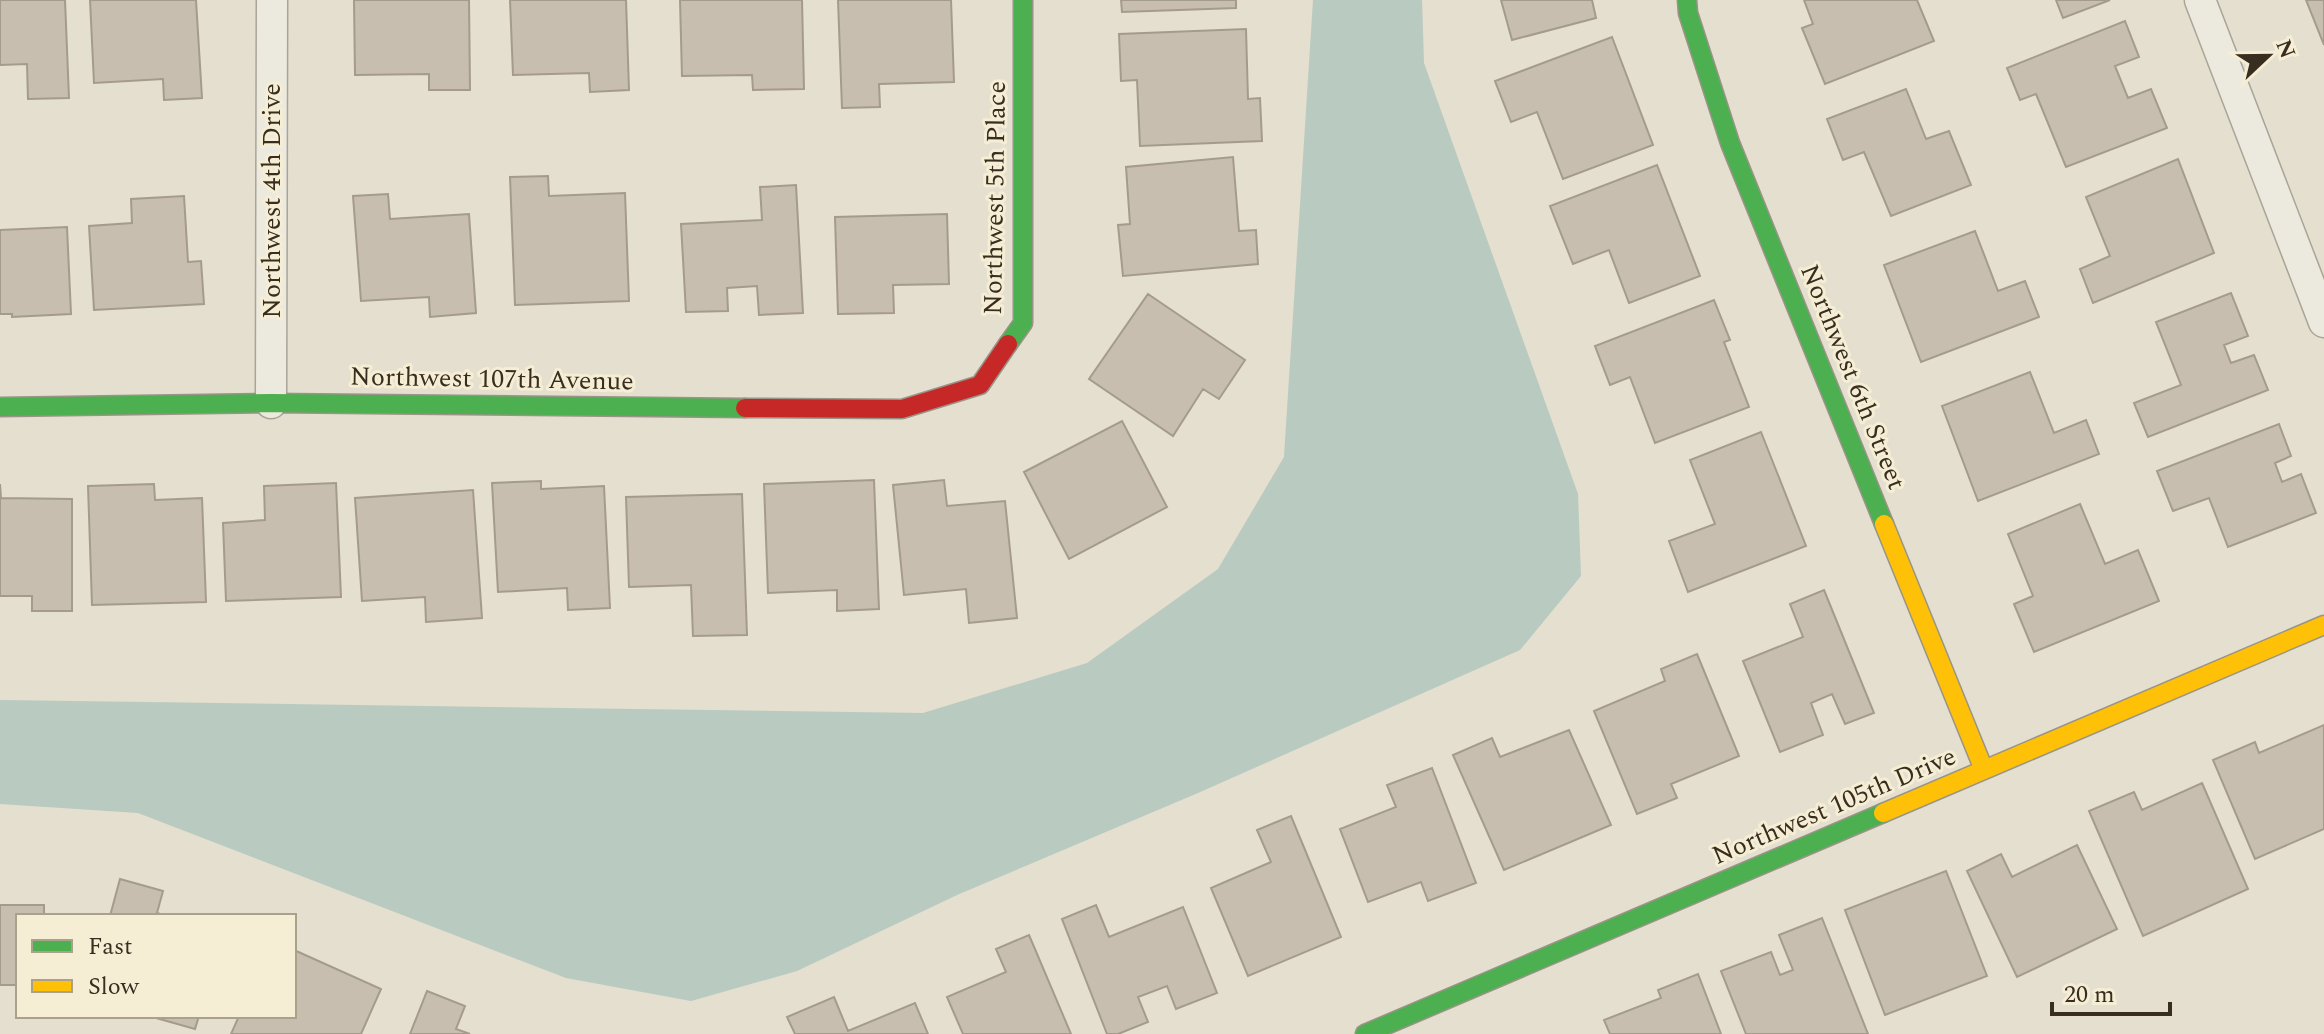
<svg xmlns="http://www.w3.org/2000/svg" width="2324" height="1034" viewBox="0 0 2324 1034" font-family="Spectral,serif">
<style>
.water{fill:#b9cac1}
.building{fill:#c8beaf;stroke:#a59b8d;stroke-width:2}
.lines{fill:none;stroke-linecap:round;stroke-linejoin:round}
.street-casing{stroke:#aaa497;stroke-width:33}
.fast-casing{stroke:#999487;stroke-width:21}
.slow-casing{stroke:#999487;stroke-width:21}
.jam-casing{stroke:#999487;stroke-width:21}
.street{stroke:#ece9df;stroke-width:30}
.fast{stroke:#4caf50;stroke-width:18}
.slow{stroke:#ffc107;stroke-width:18}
.jam{stroke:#c62828;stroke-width:18}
.labels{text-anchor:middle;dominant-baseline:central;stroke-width:6;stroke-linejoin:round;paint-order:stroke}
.street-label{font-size:26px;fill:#382d1f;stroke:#f5eed5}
</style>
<rect width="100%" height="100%" fill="#e4dfce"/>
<path class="water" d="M1313 0H1422L1424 63 1578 494 1581 576 1520 650 1198 793 957 895 797 971 691 1001 566 978 138 813 0 804V700L923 713 1087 663 1218 569 1284 457Z"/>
<path class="building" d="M0 0H65L69 98 28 99 27 64 0 65Z
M90 0H196L202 98 164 100 163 79 94 83Z
M354 0H469L470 90H429V74L355 75Z
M510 0H626L629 90 590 92 589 73 513 75Z
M680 0H802L804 89 753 90 752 75 682 76Z
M838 0H951L954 82 879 84 880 107 842 108Z
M1121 0H1236V8L1122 12Z
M1501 0H1592L1596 18 1512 40Z
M1804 0H1917L1934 41 1825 84 1802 28 1813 24Z
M2056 0H2110L2063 18Z
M2306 0H2324V45Z
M2125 21 2139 57 2115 66 2128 98 2151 89 2167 128 2066 167 2036 94 2020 100 2007 68Z
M1246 29 1248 99 1260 98 1262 141 1140 146 1137 80 1121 81 1119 34Z
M1612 37 1653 145 1563 179 1537 112 1511 122 1495 81Z
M1906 89 1926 139 1949 131 1971 185 1891 216 1864 152 1843 160 1827 119Z
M1233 157 1239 231 1256 230 1258 264 1123 276 1118 225 1130 224 1126 167Z
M2178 159 2214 253 2093 303 2080 269 2110 256 2086 197Z
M1657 165 1700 276 1629 303 1609 250 1573 264 1550 206Z
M548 176 549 196 625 193 629 301 515 305 510 177Z
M796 185 803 313 759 315 757 286 727 288 728 311 686 312 681 224 762 220 760 187Z
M388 194 390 219 469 214 476 313 430 317 429 297 361 301 353 196Z
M184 196 188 262 201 261 204 304 94 310 89 226 132 223 131 199Z
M947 214 949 284 893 285 894 313 838 314 835 217Z
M67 227 71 314 12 317V314H0V230Z
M1975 231 1998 291 2025 281 2039 317 1921 362 1884 265Z
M2231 293 2248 336 2224 345 2231 363 2254 355 2268 390 2148 437 2134 403 2181 385 2156 322Z
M1148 294 1245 360 1219 399 1203 389 1173 436 1089 379Z
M1714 300 1730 340 1724 342 1749 407 1655 443 1630 377 1610 385 1595 346Z
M2030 372 2054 433 2086 420 2099 454 1978 501 1942 406Z
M1122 421 1167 507 1069 559 1024 472Z
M2279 424 2291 456 2275 463 2282 482 2301 474 2316 513 2228 547 2209 498 2173 511 2157 471Z
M1761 432 1806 546 1688 592 1669 541 1715 524 1690 460Z
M874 480 879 609 837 611V590L768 593 764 484Z
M944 480 947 506 1005 501 1017 618 969 623 966 589 904 595 893 485Z
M541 481V489L604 486 610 608 568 610 567 588 498 592 492 483Z
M336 483 341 597 226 601 223 523 265 520 264 486Z
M0 484 1 498 72 499V611H32V596H0Z
M154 484 155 500 202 498 206 602 92 605 88 486Z
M473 490 482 618 426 622 425 597 362 601 355 498Z
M742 494 747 635 693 636 691 585 629 587 626 497Z
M2080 504 2105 564 2138 550 2159 601 2034 652 2014 604 2033 596 2008 534Z
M1824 590 1874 713 1845 724 1832 694 1811 703 1823 735 1780 752 1743 661 1803 637 1790 604Z
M1697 654 1739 756 1671 784 1677 798 1637 814 1594 711 1665 681 1661 669Z
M2324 725V829L2255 859 2213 760 2255 742 2259 753Z
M1569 730 1611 825 1504 870 1453 755 1492 738 1500 757Z
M1432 768 1476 883 1428 901 1421 882 1368 902 1340 829 1396 807 1387 785Z
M2202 783 2248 889 2143 936 2089 811 2134 792 2142 810Z
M1291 816 1341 937 1248 976 1211 888 1271 862 1257 830Z
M2077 845 2117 929 2017 977 1967 871 2001 854 2012 877Z
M1946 871 1987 976 1885 1015 1845 910Z
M120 879 163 891 157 913 168 916H110Z
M0 905H44V916H18V985H0Z
M1096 905 1109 937 1183 907 1217 993 1176 1009 1167 986 1138 997 1148 1022 1118 1034H1107L1062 919Z
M1822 918 1868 1034H1746L1721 971 1771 952 1780 975 1793 970 1779 935Z
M1029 935 1071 1034H963L947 997 1006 972 996 949Z
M294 950 381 989 361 1034H231L239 1016H294Z
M1698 974 1721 1034H1610L1604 1020 1661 998 1658 990Z
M427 991 465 1006 456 1029 470 1034H410Z
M834 997 848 1031 915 1003 928 1034H795L787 1017Z
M149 1016H199L195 1029Z"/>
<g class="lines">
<defs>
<path id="street" d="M2200 0 2324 322
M271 403 272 0"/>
<path id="fast" d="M1687 0 1688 13 1730 143 1884 524
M1008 344 1023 323V0
M0 407 271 403 745 408
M1365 1034 1883 813"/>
<path id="slow" d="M1884 524 1984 770
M1883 813 2324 625"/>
<path id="jam" d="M745 408 902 409 980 385 1008 344"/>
</defs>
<use href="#street" class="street-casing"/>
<use href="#fast" class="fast-casing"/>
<use href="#slow" class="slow-casing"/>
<use href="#jam" class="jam-casing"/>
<use href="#street" class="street"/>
<use href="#fast" class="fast"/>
<use href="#slow" class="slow"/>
<use href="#jam" class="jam"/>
</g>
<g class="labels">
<g class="street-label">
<text transform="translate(995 198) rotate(-89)">Northwest 5th Place</text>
<text transform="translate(272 201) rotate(-90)">Northwest 4th Drive</text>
<text transform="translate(1853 377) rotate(68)">Northwest 6th Street</text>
<text transform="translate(492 379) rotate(1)">Northwest 107th Avenue</text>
<text transform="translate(1834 806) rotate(-23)">Northwest 105th Drive</text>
</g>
</g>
<rect x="16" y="914" width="280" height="104" fill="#f5eed5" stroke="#a9a18c" stroke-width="2"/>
<rect x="32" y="940" width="40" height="12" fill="#4caf50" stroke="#a9a18c" stroke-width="2"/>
<text x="88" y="954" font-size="24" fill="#382d1f">Fast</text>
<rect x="32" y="980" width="40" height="12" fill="#ffc107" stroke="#a9a18c" stroke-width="2"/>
<text x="88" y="994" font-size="24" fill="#382d1f">Slow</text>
<g transform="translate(2268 56) rotate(68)" stroke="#f5eed5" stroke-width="6" paint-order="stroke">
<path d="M0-6L14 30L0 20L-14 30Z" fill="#382d1f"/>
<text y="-12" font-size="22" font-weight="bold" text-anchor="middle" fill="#382d1f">N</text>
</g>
<path d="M2052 1002v12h118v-12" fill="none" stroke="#382d1f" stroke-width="4"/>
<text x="2064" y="1002" font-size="24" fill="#382d1f" stroke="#f5eed5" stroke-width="6" paint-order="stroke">20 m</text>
</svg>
